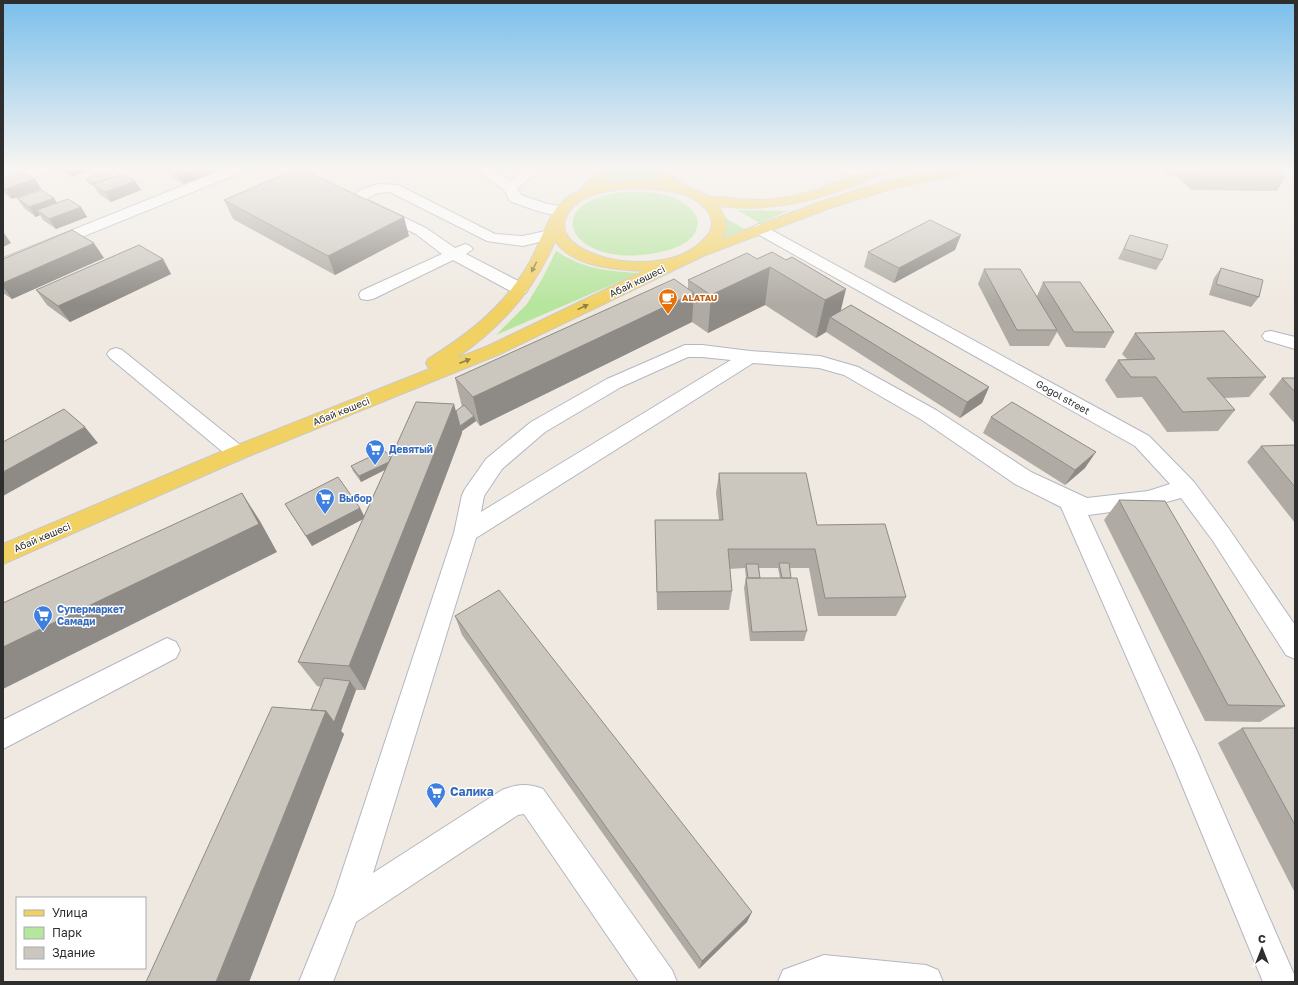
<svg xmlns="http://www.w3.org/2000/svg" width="1298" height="985" viewBox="0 0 1298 985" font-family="'Golos Text',sans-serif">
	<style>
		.green { fill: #b6e59e }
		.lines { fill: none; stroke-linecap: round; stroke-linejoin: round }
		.minor-casing { stroke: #b4b7c1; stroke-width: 2 }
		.major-casing { stroke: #c9c9c9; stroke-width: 2 }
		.minor { fill: #fff; fill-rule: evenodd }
		.major { fill: #f2d163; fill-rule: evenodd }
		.wall { fill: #afaba4; fill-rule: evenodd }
		.shaded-wall { fill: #8e8b86 }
		.building { fill: #cbc7bf; stroke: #8e8b86 }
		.oneway { fill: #908048 }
		.labels { text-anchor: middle; stroke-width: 3; stroke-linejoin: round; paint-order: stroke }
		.far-food-label { font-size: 9px; font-weight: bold; fill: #c56008; stroke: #fff; text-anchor: start }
		.street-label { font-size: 10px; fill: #2e2e2e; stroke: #fff }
		.shop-label { font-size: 10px; font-weight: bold; fill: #366cbe; stroke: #fff; text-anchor: start }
		.near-shop-label { font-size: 12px; font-weight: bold; fill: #366cbe; stroke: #fff; text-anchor: start }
	</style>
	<rect width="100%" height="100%" fill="#efe9e1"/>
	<path class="green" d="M624 167H637L662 181H619L603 183Z
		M622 192C647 191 676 192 693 211 699 218 699 226 694 234 688 244 672 250 660 252 638 257 610 258 589 246 567 233 567 213 590 201 601 196 611 194 622 192Z
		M737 210 788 211 760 223Z
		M721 216 745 229 719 239Z
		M556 251C584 269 606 271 639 273L496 335 527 304 542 279Z"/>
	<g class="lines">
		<defs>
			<path id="minor" d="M35 167H55L54 170 3 188V179Z
				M229 167H248L247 170 3 269V258Z
				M474 167H489L510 181 528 167H543L517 189 521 195 547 204 567 207 569 210 567 213C549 218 527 207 510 201L504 190Z
				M834 167H859L875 171 877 174 875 177 870 178 835 170Z
				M379 184 398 185 495 234 523 236 550 230 555 232 558 235 555 238 523 246 487 241 390 192 378 193 367 198 370 201 426 228 455 248 465 244 470 246 473 249 466 254 526 285 528 289 526 293 520 294 514 293 453 260 373 299 367 300 361 299 359 295 361 291 442 254 416 234 360 207 352 197 362 189Z
				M759 224 764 226 1149 436 1194 482 1229 529 1295 625V659L1286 655 1213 541 1181 498 1148 507 1088 515 1197 751 1292 970 1295 976V982H1263L1175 768 1061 507 1015 484 922 420 844 375 819 368 753 363 476 538 373 873 502 790C517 784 528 783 543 789L672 970 677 982H639L524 814 518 815 356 922 333 982H299L334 896 454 533 462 495 465 489 486 459 531 422 607 379 685 345H702L750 351 820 356 858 367 936 410 1031 472 1087 498 1148 491 1170 484 1135 446 754 232 751 229 754 226ZM688 357H702L731 360 481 512 484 496 502 469 545 432 621 387Z
				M1271 331 1295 337V349L1265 340 1262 336 1265 332Z
				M116 348 122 350 244 448 247 453 244 458 237 461 230 458 110 358 107 354 110 350Z
				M167 638 176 642 180 650 176 658 3 749V720Z
				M824 955 926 965 938 970 943 982H778L783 970Z"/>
			<path id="major" d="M606 167H621L602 185 632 180 661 182 641 167H657L680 181 681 185 697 190 708 196 739 199 766 200 790 197 813 191 876 167H895L894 170C832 194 786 214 718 206 726 218 731 227 721 239L820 202 883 182 954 167H982L981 170 976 171 891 189 830 208 703 256 500 354 244 458 3 564V544L230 448 432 368 428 367 426 363 428 359C462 338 493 315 516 283 526 270 534 255 540 240 546 228 551 212 561 203 567 197 574 193 582 190L581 189 583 186ZM632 188C657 189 688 189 706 209 713 218 714 228 707 236 700 244 692 250 683 254 665 262 642 263 623 261 602 259 548 243 569 212 581 193 611 190 632 188ZM555 241C573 267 616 270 644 271L488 346 455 359C499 329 534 291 555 241Z"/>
		</defs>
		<use href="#minor" class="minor-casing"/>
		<use href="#major" class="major-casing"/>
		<use href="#minor" class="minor"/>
		<use href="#major" class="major"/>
	</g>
	<path class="wall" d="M61 167H98L72 177 63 171Z
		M166 167 210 174 183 184 171 177Z
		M1157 167H1276L1286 176 1277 191 1191 190 1178 177V176L1165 175Z
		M113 177 135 181 141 190 111 202 99 194 94 186 89 184 86 179Z
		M35 179 41 189 12 199 3 192V180Z
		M17 198H54L57 203 81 207 87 217 56 229 43 220 40 215 36 217 24 208Z
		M224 200 409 236 335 275 233 219Z
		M1130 235 1162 260 1156 270 1118 259Z
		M955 250 894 283 864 267 868 252Z
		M772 252 841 311 989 387 982 403 960 418 826 332 816 338 765 305 708 333 692 322 480 426 476 421 462 431V433L365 690H356L341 731 344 734 249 982H146L311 710 321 687 317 686 298 662 363 519 312 546 285 504 360 508 364 516 385 470 361 482 353 471 351 466 391 458 462 407 455 378 688 289V280L757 259Z
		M104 258 12 299 3 293V259Z
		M163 259 171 274 70 322 47 305 36 290Z
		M1221 268 1259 297 1251 307 1209 295 1214 278Z
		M984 269 1037 296 1043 282 1114 332 1105 348 1066 347 1057 332 1049 346H1010L978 284Z
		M1135 333 1266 377 1249 397 1224 398 1235 410 1218 431 1167 432 1142 397 1117 398 1105 380 1118 360 1127 359 1122 354Z
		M1282 378H1295V424L1269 394Z
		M991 417 1085 468 1065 485 983 433Z
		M1295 445V523L1247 462 1261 446Z
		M719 473 817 525 906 597 896 616H818L809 568H790L791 578 807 631 804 641H750L744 588 746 578 745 568 729 569 732 591 729 610H657L655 520H719L716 493ZM759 568H778L780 578H760Z
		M1119 500 1285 706 1260 722 1205 721 1104 520Z
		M455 616 747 922 699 969 462 635Z
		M1242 728H1295V893L1218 743Z"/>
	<path class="shaded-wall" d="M66 167H98L72 177Z
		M197 167H207L210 174 183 184 178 174Z
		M35 179 41 189 12 199 6 189Z
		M135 181 141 190 111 202 105 192Z
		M54 198 60 208 37 210 40 215 36 217 29 207Z
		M81 207 87 217 56 229 49 219Z
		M404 217 409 236 335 275 328 256Z
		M4 233 11 243 3 247V234Z
		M961 235 955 250 894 283 899 268Z
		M94 243 104 258 12 299 3 287V283Z
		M163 259 171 274 70 322 58 306Z
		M770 267 765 305 708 333 711 295Z
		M846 289 838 322 830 317 826 332 816 338 825 300Z
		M694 293 692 322 480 426 473 397Z
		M989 387 982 403 960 418 967 402Z
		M454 404 460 426 474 416 476 421 462 431V433L365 690 349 666Z
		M85 427 98 443 3 496V472Z
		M1096 452 1085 468 1065 485 1075 470Z
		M392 460 394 465 361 482 359 476Z
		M242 493 260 521 277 552 3 689V647Z
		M360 508 365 518 312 546 306 536Z
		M350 681 356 690 341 731 344 734 249 982H216L326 711Z
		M752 912 747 922 699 969 702 961Z"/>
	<path class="building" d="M166 167H197L178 174Z
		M1191 167H1276L1286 176H1200Z
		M299 168 404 217 328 256 224 200Z
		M24 172 35 179 6 189 3 187V180Z
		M103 172 113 177 96 183 86 179Z
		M123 174 135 181 105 192 93 184Z
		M41 190 54 198 29 207 17 198Z
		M68 199 81 207 49 219 37 210Z
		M930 220 961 235 899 268 868 252Z
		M72 230 94 243 3 283V259Z
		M1130 235 1168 245 1162 260 1124 249Z
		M139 245 163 259 58 306 36 290Z
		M772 252 786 260 792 257 846 289 825 300 770 267 711 295 688 280 747 253 757 259Z
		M1221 268 1263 280 1259 297 1216 284Z
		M984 269H1020L1057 330H1017Z
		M674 279 694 293 473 397 455 378Z
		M1043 282H1080L1114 332H1074Z
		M851 305 989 387 967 402 830 317Z
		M1224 331 1266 377 1207 378 1235 410 1183 412 1156 377H1131L1118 360 1155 359 1135 333Z
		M1282 378H1295V392Z
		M416 402 454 404 349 666 298 662Z
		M1012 402 1096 452 1075 470 991 417Z
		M464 405 474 416 460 426 456 411Z
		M64 409 85 427 3 472V442Z
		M1295 445V487L1261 446Z
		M384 450 391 458 389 462 359 476 351 466Z
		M719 473H806L817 525 885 524 906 597 825 598 815 549H728L732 591 657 592 655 520H723Z
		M338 477 360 508 306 536 285 504Z
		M242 493 259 524 3 647V603Z
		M1119 500 1165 501 1285 706 1228 705Z
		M779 563H789L791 578H782Z
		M746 564H758L760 578H748Z
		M746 578H797L807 631 752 632Z
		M499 590 752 912 702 961 455 616Z
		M324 678 350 681 334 722 326 711 311 710Z
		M272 707 326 711 216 982H146Z
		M1242 728H1295V825Z"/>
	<defs><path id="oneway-solid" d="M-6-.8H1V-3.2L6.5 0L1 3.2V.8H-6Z"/></defs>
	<g class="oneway">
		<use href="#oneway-solid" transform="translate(534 267) rotate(117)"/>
		<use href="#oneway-solid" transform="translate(583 307) rotate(-26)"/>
		<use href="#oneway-solid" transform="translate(465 361) rotate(-21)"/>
	</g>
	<linearGradient id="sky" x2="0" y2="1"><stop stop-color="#7abfeb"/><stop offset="0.55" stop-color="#f8f5f2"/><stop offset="1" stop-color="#f8f5f2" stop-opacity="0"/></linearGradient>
	<rect width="1298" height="305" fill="url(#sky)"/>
	<defs>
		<symbol id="cafe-pin" viewBox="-11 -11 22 30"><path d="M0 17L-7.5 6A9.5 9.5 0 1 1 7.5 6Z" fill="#e8710a" stroke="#fff"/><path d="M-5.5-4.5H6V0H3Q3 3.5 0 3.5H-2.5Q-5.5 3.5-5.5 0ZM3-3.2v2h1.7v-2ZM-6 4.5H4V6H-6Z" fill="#fff"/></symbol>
		<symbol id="supermarket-pin" viewBox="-11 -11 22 30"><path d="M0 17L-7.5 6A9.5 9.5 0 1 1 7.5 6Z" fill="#3f7fe0" stroke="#fff"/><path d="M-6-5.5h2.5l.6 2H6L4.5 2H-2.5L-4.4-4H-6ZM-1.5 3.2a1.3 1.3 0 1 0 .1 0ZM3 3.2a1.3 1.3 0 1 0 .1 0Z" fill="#fff"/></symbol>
	</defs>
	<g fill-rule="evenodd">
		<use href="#cafe-pin" x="657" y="287" width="22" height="30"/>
		<use href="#supermarket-pin" x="364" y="438" width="22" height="30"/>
		<use href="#supermarket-pin" x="314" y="487" width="22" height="30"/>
		<use href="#supermarket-pin" x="32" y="604" width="22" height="30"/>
		<use href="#supermarket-pin" x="425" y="781" width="22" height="30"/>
	</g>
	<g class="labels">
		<g class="far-food-label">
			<text x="682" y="301">ALATAU</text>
		</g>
		<g class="street-label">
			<text transform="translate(637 281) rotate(-26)" y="4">Абай көшесі</text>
			<text transform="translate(1063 397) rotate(29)" y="4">Gogol street</text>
			<text transform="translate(341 411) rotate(-22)" y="4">Абай көшесі</text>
			<text transform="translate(42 537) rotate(-23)" y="4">Абай көшесі</text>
		</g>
		<g class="shop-label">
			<text x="389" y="453">Девятый</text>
			<text x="339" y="502">Выбор</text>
			<text x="57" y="613">Супермаркет<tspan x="57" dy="12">Самади</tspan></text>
		</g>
		<g class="near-shop-label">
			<text x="450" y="796">Салика</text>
		</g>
	</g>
	<rect width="1298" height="985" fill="none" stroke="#2e2e2e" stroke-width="8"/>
	<rect x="16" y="897" width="130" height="72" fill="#ffffff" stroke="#ababab"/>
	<rect x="24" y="910" width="20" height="6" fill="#f2d163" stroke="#ababab"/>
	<text x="52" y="917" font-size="12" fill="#2e2e2e">Улица</text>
	<rect x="24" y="927" width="20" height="12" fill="#b6e59e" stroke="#ababab"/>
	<text x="52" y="937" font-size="12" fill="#2e2e2e">Парк</text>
	<rect x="24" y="947" width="20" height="12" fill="#cbc7bf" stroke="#ababab"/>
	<text x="52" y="957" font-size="12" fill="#2e2e2e">Здание</text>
	<g transform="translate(1262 949)" stroke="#ffffff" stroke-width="3" paint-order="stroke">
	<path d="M0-3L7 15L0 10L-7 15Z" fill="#2e2e2e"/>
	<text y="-6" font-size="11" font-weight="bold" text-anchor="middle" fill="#2e2e2e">С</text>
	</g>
</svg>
